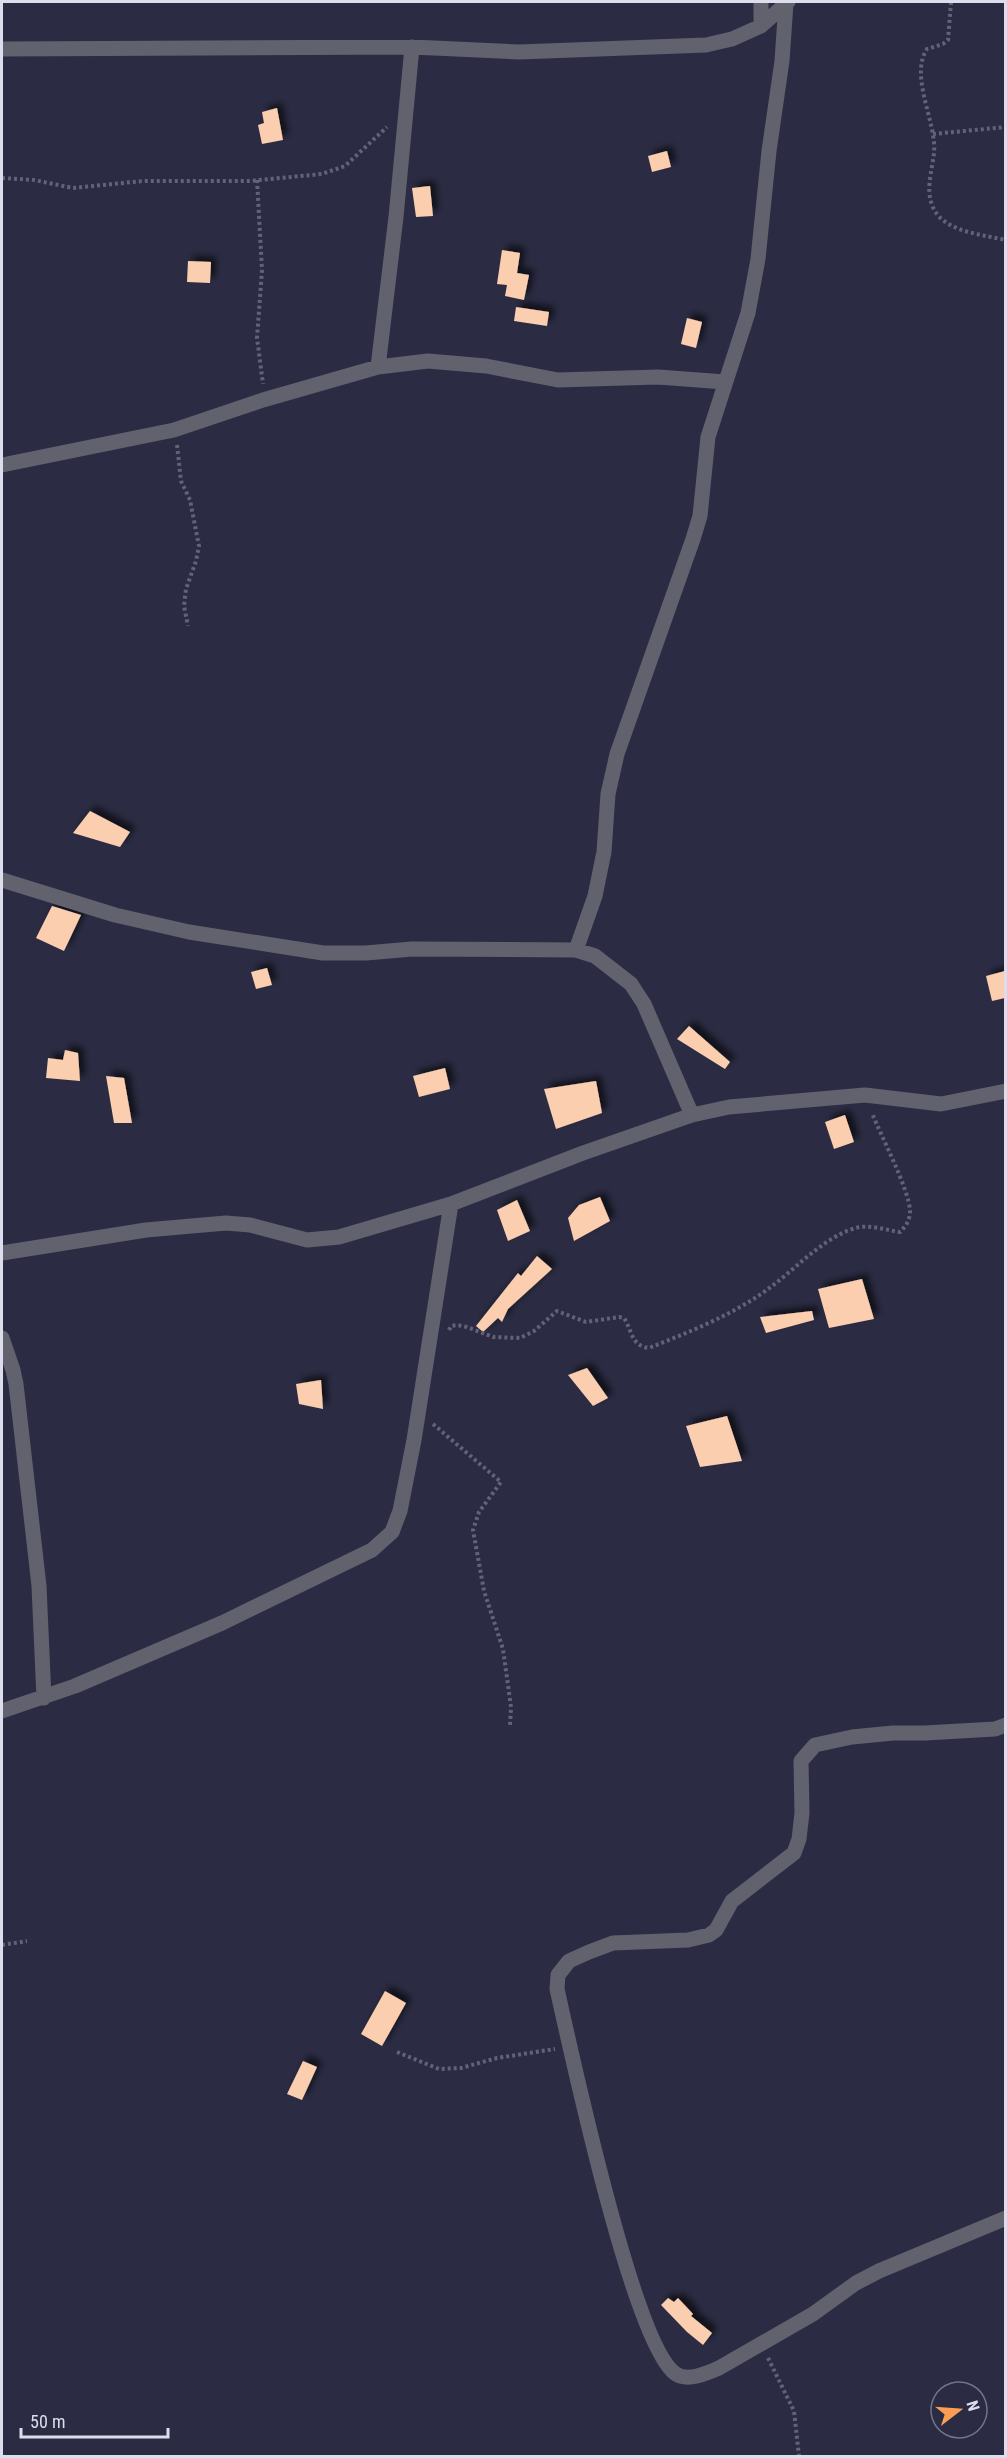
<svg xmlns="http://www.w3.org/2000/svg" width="1007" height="2458" viewBox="0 0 1007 2458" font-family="'Roboto Condensed',sans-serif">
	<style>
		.building { fill: #fbceaf; filter: url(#shadow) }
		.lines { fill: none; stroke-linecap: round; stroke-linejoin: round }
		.path { stroke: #626377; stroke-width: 4; stroke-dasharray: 3 3; stroke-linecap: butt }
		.minor { stroke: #61626e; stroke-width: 15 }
	</style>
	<defs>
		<filter id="shadow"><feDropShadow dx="5.5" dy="-5.5" stdDeviation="3" flood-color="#0009"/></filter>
	</defs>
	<rect width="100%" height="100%" fill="#2b2c43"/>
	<path class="building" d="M277 108 283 140 262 144 258 125 264 123 262 112Z
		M667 151 671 167 652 172 648 156Z
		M430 186 433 216 416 217 412 188Z
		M502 250 520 253 517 273 529 275 524 300 505 296 507 285 497 284Z
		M188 261 211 262 210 283 187 282Z
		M516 307 549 312 547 326 514 321Z
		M687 318 702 322 696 348 681 344Z
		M90 811 130 832 120 847 73 833Z
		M52 906 81 915 64 951 36 938Z
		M267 968 272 985 256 989 251 972Z
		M1005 971V998L992 1001 986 976Z
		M689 1026 730 1062 725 1069 677 1039Z
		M65 1050 78 1053 80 1081 46 1078 48 1058 63 1060Z
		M445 1068 450 1089 419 1097 413 1076Z
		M106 1076 124 1078 132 1123H114Z
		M596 1081 602 1113 556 1129 544 1089Z
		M845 1115 854 1142 834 1149 825 1122Z
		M600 1197 610 1221 574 1241 568 1218 579 1205Z
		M517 1200 530 1231 508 1241 497 1210Z
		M537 1256 552 1269 508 1309 502 1322 498 1318 483 1332 476 1326 518 1273 521 1276Z
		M862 1279 874 1319 829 1328 818 1289Z
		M812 1311 814 1320 766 1333 760 1317Z
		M587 1368 608 1398 593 1406 568 1375Z
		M321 1380 323 1409 299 1404 296 1384Z
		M727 1416 742 1461 700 1467 686 1426Z
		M385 1991 406 2003 382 2046 361 2034Z
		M303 2061 317 2067 302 2100 287 2094Z
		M668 2298 674 2302 678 2298 693 2314 691 2316 712 2333 703 2345 687 2332 661 2305Z"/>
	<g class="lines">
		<path class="path" d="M951 2 948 40 943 44 927 49C909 76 937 123 934 153 932 172 924 193 935 211 947 232 984 235 1006 240
			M933 134 1006 127
			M2 178 34 180 73 188 143 181H249L322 174 345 166 387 127
			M257 180 262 270 257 338 263 384
			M177 445 181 481 190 500 199 546 196 561 186 589 184 606 188 626
			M449 1330 451 1326 457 1325 467 1327 493 1337 520 1338 534 1331 557 1311 586 1322 619 1317 624 1318C632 1330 631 1346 649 1348 689 1332 733 1315 768 1289 796 1269 821 1239 855 1228 870 1224 885 1230 900 1232 906 1226 910 1220 910 1211 909 1189 881 1136 872 1113
			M433 1424 501 1482 479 1512 473 1530 484 1591 503 1649 511 1707 510 1725
			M2 1945 27 1941
			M397 2052 439 2069 461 2068 497 2058 555 2049
			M768 2358 794 2411 799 2456"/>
		<path class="minor" d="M761 2V26
			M2 49 412 47 519 52 706 45 732 39 761 26 788 2
			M378 367 396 217 412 47
			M2 465 174 430 263 400 378 367 428 361 486 366 558 380 658 377 725 382
			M2 880 115 915 189 932 323 953H366L412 949 576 950 595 956 631 984 644 1004 692 1115
			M576 950 595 896 604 852 608 794 617 754 693 539 700 516 708 437 748 313 758 259 769 151 782 61 786 3
			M2 1253 146 1230 226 1223 250 1225 307 1240 339 1237 451 1204 583 1153 692 1115 729 1107 865 1095 941 1104 1006 1091
			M2 1338 13 1370 16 1384 39 1586 44 1698
			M2 1711 75 1686 222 1623 372 1550 392 1532 400 1511 414 1440 451 1204
			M1006 1725 995 1729 925 1733H893L852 1737 815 1745 801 1761 802 1813 799 1839 794 1853 732 1901 716 1930 709 1935 688 1940 613 1943 589 1952 569 1961 558 1975 557 1989C571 2051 634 2347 676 2374 688 2382 707 2373 719 2368L813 2314 856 2283 879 2271 1006 2218"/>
	</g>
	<rect width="1007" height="2458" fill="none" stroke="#dddeed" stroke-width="6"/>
	<g transform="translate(959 2410) rotate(73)"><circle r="28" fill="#2b2c43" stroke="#727387" stroke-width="1.5"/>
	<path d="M0-4.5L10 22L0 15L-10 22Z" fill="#fc9d53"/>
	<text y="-9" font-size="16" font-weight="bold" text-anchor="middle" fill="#dddeed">N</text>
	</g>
	<path d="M21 2428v9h147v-9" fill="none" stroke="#dddeed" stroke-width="3"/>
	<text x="30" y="2428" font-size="18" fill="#dddeed" stroke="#2b2c43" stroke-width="4.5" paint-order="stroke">50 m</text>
</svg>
